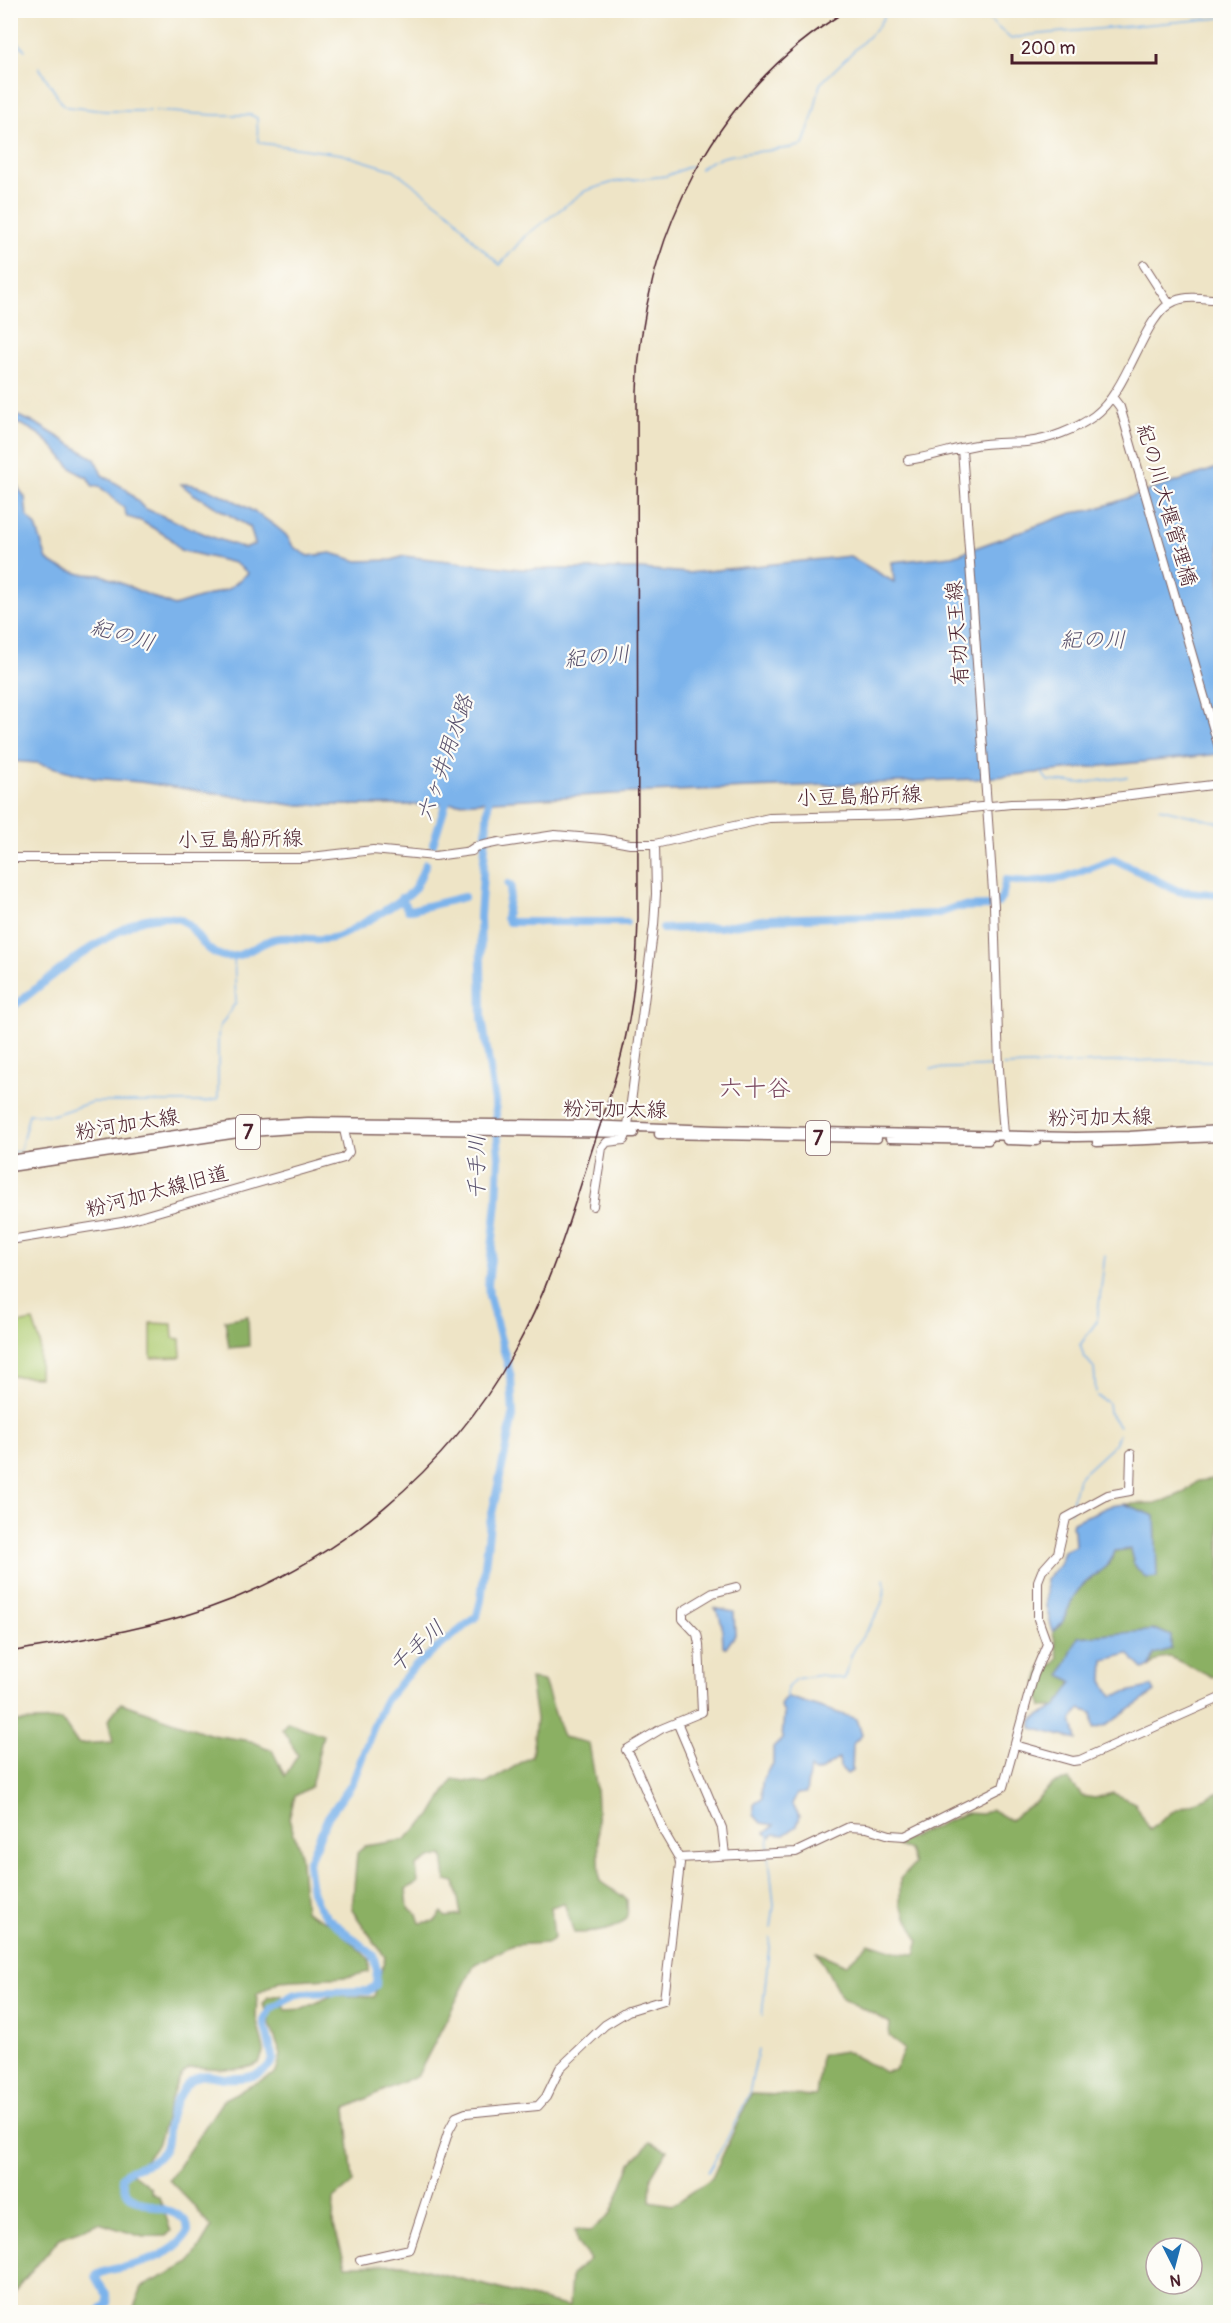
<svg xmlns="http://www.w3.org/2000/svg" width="1231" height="2323" viewBox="0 0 1231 2323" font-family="Pangolin,'Klee One',sans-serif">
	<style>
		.green { fill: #afcc72; stroke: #7c764e; stroke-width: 1.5 }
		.forest { fill: #8bb064; stroke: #6a6848; stroke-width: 1.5; fill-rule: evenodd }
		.water { fill: #7bb3eb; stroke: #62698b; stroke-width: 1.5 }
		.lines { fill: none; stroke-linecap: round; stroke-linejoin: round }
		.stream { stroke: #7bb3eb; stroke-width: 1.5 }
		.river { stroke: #7bb3eb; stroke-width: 8 }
		.secondary-casing { stroke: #836461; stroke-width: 10 }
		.primary-casing { stroke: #836461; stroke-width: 11 }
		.secondary { stroke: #fff; stroke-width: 8 }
		.primary { stroke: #fff; stroke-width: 8 }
		.rail { stroke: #4a1f2b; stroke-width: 1.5 }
		.labels { text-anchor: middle; stroke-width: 4.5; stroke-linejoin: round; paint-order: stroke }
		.shield { fill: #fdfcf7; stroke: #806168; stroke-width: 1.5 }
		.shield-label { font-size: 20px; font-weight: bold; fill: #4a1f2b }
		.street-label { font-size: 21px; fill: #4a1f2b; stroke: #fdfcf7 }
		.water-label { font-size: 22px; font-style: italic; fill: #5b536e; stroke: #fdfcf7 }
		.quarter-label { font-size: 24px; fill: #7b4960; stroke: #fdfcf7 }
	</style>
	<rect width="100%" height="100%" fill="#fdfcf7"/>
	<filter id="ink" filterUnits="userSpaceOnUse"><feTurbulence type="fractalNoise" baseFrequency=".0167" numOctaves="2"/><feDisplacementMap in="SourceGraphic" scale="12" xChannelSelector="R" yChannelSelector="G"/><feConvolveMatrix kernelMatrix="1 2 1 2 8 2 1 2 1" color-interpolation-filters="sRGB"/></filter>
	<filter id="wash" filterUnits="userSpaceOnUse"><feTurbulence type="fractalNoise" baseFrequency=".008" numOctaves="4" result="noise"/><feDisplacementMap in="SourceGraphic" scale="24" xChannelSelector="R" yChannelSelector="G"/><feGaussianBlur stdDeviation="1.35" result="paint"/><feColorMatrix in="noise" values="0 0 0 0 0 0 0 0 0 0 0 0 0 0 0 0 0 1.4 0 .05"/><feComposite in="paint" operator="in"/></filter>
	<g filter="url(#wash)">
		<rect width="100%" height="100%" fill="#eee4c6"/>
		<path class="green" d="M33 1321 40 1342 39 1377 11 1376V1325Z
			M151 1323 172 1324 173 1338 180 1339 181 1357 151 1358Z"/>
		<path class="forest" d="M248 1316 249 1346 229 1348 225 1320Z
			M1220 1478V1640L1217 1639 1216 1646 1220 1674 1212 1677 1170 1657 1160 1658 1150 1667 1154 1654 1171 1636 1157 1630 1078 1637C1075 1667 1077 1684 1056 1707H1042L1037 1682 1042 1667 1054 1664 1058 1657 1053 1632C1067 1623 1067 1605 1077 1592 1088 1575 1110 1572 1115 1551L1130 1549 1134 1565 1146 1578 1157 1577 1155 1516 1124 1504 1159 1503 1185 1492 1198 1481Z
			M530 1679 544 1681 563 1737 589 1743 596 1785 600 1881C609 1889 619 1892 627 1900 627 1905 628 1911 627 1915 622 1932 587 1933 574 1933L564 1903 551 1907 554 1938 547 1943 513 1945 475 1964 418 2075 346 2108 353 2183 334 2199 333 2223 346 2265 403 2264 569 2307 571 2275 590 2259 577 2243 575 2230 591 2231 611 2213 631 2163 650 2142 667 2150 651 2177 650 2201 673 2205 712 2178 751 2094 816 2096 821 2055 845 2051 885 2072 895 2070 904 2049 889 2036 890 2023 842 1998 817 1952 846 1965 869 1943 901 1953 915 1954 919 1940 900 1904V1879L914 1864 909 1850 897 1846 905 1840 966 1813 982 1814 991 1809 1010 1820 1034 1803 1054 1783 1069 1780 1082 1796 1095 1798 1113 1793 1135 1803 1150 1830 1172 1812 1220 1792V2312H132L142 2287 190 2263 211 2228 194 2206 169 2180 224 2099 276 2073 281 2055 263 2004 268 1997 281 1995 286 2010 303 2009 333 1995 374 1997 385 1957 352 1910 357 1853 365 1846 404 1840 431 1816 453 1779 486 1784 532 1756 536 1719ZM443 1855 446 1880 455 1882 461 1915 446 1917 442 1912 435 1921 420 1923 417 1914 408 1907 406 1889 418 1883 416 1866 430 1858ZM1156 2248H1192V2284H1156Z
			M121 1703 212 1735 251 1741 272 1750 285 1776 298 1755 282 1729 287 1722 323 1735 311 1787 295 1796 289 1819 300 1851 305 1911 333 1925 369 1959V1972L347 1977 279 1981 257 1994 256 2017 264 2050 259 2063C243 2071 226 2069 208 2068 202 2068 195 2066 190 2068 172 2075 165 2127 157 2145 152 2155 140 2165 132 2173L150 2187 152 2193 159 2197 171 2231 166 2236 143 2237 99 2223 60 2238 24 2280 11 2300V1722L62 1720 78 1744 113 1742 108 1720Z"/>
		<path class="water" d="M11 413 37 424 95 459 102 475 126 489 144 508 212 537 244 548 255 544 250 527 193 494 181 484C208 482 265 516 285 534 289 538 290 542 293 546 297 550 304 553 309 556L331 553 358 561 392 560 404 556 520 569H641L688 573 850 556 894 582 892 562 953 556 1072 513 1092 510 1220 467V754L976 779 649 792 423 805H292L140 782 93 778 37 763 11 761 10 464 19 489 25 497 27 516 36 526 47 560 58 567 81 574 102 575 174 606 228 589 248 573 234 563 180 550 170 538 141 521 127 517 124 508 99 486 93 487 87 477C68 471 62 454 48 442 38 432 24 425 11 421Z
			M1124 1504 1155 1516 1157 1577 1146 1578 1134 1565 1130 1549 1115 1551C1109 1572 1088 1575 1077 1592 1067 1605 1067 1623 1053 1632L1046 1607V1579L1060 1564 1064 1551 1075 1546 1074 1530 1072 1526 1073 1522 1110 1506Z
			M714 1608 734 1612 735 1635 726 1648 723 1646 722 1626 719 1615Z
			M1157 1630 1171 1636V1649L1154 1654 1150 1667 1143 1669 1128 1654 1104 1660 1103 1681 1112 1696 1152 1686 1155 1692 1107 1725 1094 1729 1092 1713 1081 1709 1072 1719 1077 1740 1032 1728V1720L1056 1707 1073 1682 1061 1675 1078 1637Z
			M788 1697 857 1719 862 1735 853 1744 852 1771 847 1774 840 1767 839 1758 822 1770 814 1772 810 1768 806 1793 797 1794 792 1804 800 1816 797 1826 784 1835 774 1834 771 1837 765 1833 775 1825 761 1823 754 1815V1804L762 1799C760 1784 763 1775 773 1764V1748L782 1739 784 1713 780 1706 782 1701Z"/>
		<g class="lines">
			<path class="stream" d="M978 10 1011 39 1030 35 1220 18
				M10 33 25 50
				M39 67 63 105 68 107 106 111H150
				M155 111 215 115H251L257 118 258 141 261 143 341 154 394 170 452 214 474 241 500 265 525 236 585 191 614 182 666 176 691 166
				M700 169C722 148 773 154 803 145L814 112 820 84 877 28 888 10
				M1042 773 1048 781 1081 783 1127 777
				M1159 808 1220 823
				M1003 1066 1160 1060 1220 1061
				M931 1069 996 1066
				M10 1152 20 1151 29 1114 53 1115 92 1102H205L218 1099V1037L219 1028 236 1002 234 956
				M1096 1392 1094 1368 1084 1356 1080 1345 1097 1321 1105 1255
				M1097 1396 1108 1403 1109 1412 1119 1426
				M1070 1512 1078 1478 1115 1444 1119 1434
				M787 1698V1688L795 1679 821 1675 844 1679C849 1671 848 1660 853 1652 865 1629 889 1607 884 1579
				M768 1850 769 1836
				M769 1857 774 1905 771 1928
				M762 2016 770 1938
				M708 2172 727 2139 749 2094 758 2050"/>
			<path class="river" d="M433 844 449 793
				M508 884 511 886 506 918 509 922H626
				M401 898 408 910H411L464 897
				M998 903 1002 897 1006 880 1028 882 1063 878 1114 859 1178 891 1220 895
				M663 929 720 927 768 919 937 914 956 907 991 906
				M10 1009C47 981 80 951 121 930 129 926 138 920 146 919 203 908 188 945 222 956 240 961 258 943 274 939 293 935 313 942 333 938 344 936 408 898 414 889 419 882 422 872 426 864
				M99 2312 108 2303 107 2295 96 2279 97 2275C107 2269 118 2269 129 2266 150 2261 178 2252 188 2231 189 2205 138 2211 126 2191 123 2187 123 2181 122 2177 133 2162 150 2171 164 2150 168 2143 167 2136 168 2128 170 2111 180 2085 197 2077 206 2073 215 2077 224 2078 243 2079 263 2078 273 2060L264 2021 270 2009 293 1995 302 1993 368 1991 376 1985 377 1970 373 1955 328 1918 318 1906 312 1891 308 1863 328 1817 352 1784 376 1720 385 1701 413 1668 477 1616 481 1600 490 1523 513 1416 511 1377 489 1296 488 1284 497 1202 499 1157 495 1102 482 1018 480 916 489 792"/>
		</g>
	</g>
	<g filter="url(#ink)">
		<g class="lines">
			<defs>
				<path id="secondary" d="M1144 265 1169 304
					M1113 398 1120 407 1220 751
					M962 449 994 906 999 1069 1004 1135 1008 1140
					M908 460C931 457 950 450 971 446 989 442 1008 443 1026 442 1049 440 1076 429 1094 416 1130 390 1143 313 1175 301 1189 295 1206 299 1220 300
					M469 851 475 847 499 842 503 843 555 835 603 839 630 844H655L769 818 901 815 1011 804 1066 803 1220 784
					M10 858H302L373 850 435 856 472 851
					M593 1206 602 1148 607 1142 624 1140 627 1133 654 925 656 894 655 844
					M10 1240 122 1222 344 1158 349 1152 343 1125
					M677 1722 722 1828 725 1855
					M1015 1745 1073 1761 1080 1760 1220 1698
					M679 1858 796 1852 849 1827 867 1828 890 1835 905 1836 1003 1787 1034 1675 1047 1644 1038 1619V1581L1042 1571 1058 1553 1066 1518 1108 1495 1130 1491 1131 1454
					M360 2260 410 2249 449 2130 456 2117 466 2113 538 2106 546 2097 560 2068 605 2025 628 2011 664 2000 680 1864 679 1858 665 1834 631 1757 626 1750 661 1729 702 1712 699 1644 697 1634 683 1619V1611L713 1593 736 1587"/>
				<path id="primary" d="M659 1134 877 1138
					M890 1138 988 1140
					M1007 1140 1036 1141
					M1097 1142 1220 1137
					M10 1160 235 1126 308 1122 587 1125 715 1130 1075 1137 1130 1136 1220 1130
					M10 1167 238 1133 307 1128 634 1133"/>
			</defs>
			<use href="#secondary" class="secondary-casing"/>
			<use href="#primary" class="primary-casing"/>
			<use href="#secondary" class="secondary"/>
			<use href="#primary" class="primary"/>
			<path class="rail" d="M10 1652C77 1640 145 1630 209 1608 335 1564 449 1469 514 1352 545 1297 564 1238 583 1178 598 1129 617 1081 627 1030 635 993 637 956 638 918L637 391C641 240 715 89 848 10"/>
		</g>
	</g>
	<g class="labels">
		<g class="shield">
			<rect x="236" y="1115" width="24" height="34" rx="4.5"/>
			<rect x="806" y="1121" width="24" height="34" rx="4.5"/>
		</g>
		<g class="shield-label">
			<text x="248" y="1139">7</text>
			<text x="818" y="1145">7</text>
		</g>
		<g class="street-label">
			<text transform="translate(1167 505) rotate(74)" y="7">紀の川大堰管理橋</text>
			<text transform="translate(957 633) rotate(-94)" y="7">有功天王線</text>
			<text transform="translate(859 796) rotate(-2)" y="7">小豆島船所線</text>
			<text transform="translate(240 839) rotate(-1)" y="7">小豆島船所線</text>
			<text transform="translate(615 1109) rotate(1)" y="7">粉河加太線</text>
			<text transform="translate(1100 1117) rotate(-1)" y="7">粉河加太線</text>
			<text transform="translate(127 1124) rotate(-9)" y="7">粉河加太線</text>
			<text transform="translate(157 1191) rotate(-15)" y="7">粉河加太線旧道</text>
		</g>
		<g class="water-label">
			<text transform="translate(123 634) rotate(16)" y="8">紀の川</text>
			<text x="1093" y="647">紀の川</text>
			<text transform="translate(597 656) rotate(-5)" y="8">紀の川</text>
			<text transform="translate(444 758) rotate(-71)" y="8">六ヶ井用水路</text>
			<text transform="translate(476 1167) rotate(-90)" y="8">千手川</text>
			<text transform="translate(416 1646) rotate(-42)" y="8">千手川</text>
		</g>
		<g class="quarter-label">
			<text x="755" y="1096">六十谷</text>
		</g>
	</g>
	<rect width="1231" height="2323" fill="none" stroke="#fdfcf7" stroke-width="36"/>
	<g transform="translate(1174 2266) rotate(174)"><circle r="28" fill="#fdfcf7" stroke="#b5a4a5" stroke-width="1.5"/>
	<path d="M0-4.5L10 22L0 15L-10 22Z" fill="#1f6fb2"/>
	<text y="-9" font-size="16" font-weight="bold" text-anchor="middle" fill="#4a1f2b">N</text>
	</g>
	<path d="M1012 54v9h144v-9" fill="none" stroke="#4a1f2b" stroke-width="3"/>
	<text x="1021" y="54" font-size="18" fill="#4a1f2b" stroke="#fdfcf7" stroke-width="4.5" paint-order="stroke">200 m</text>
</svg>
